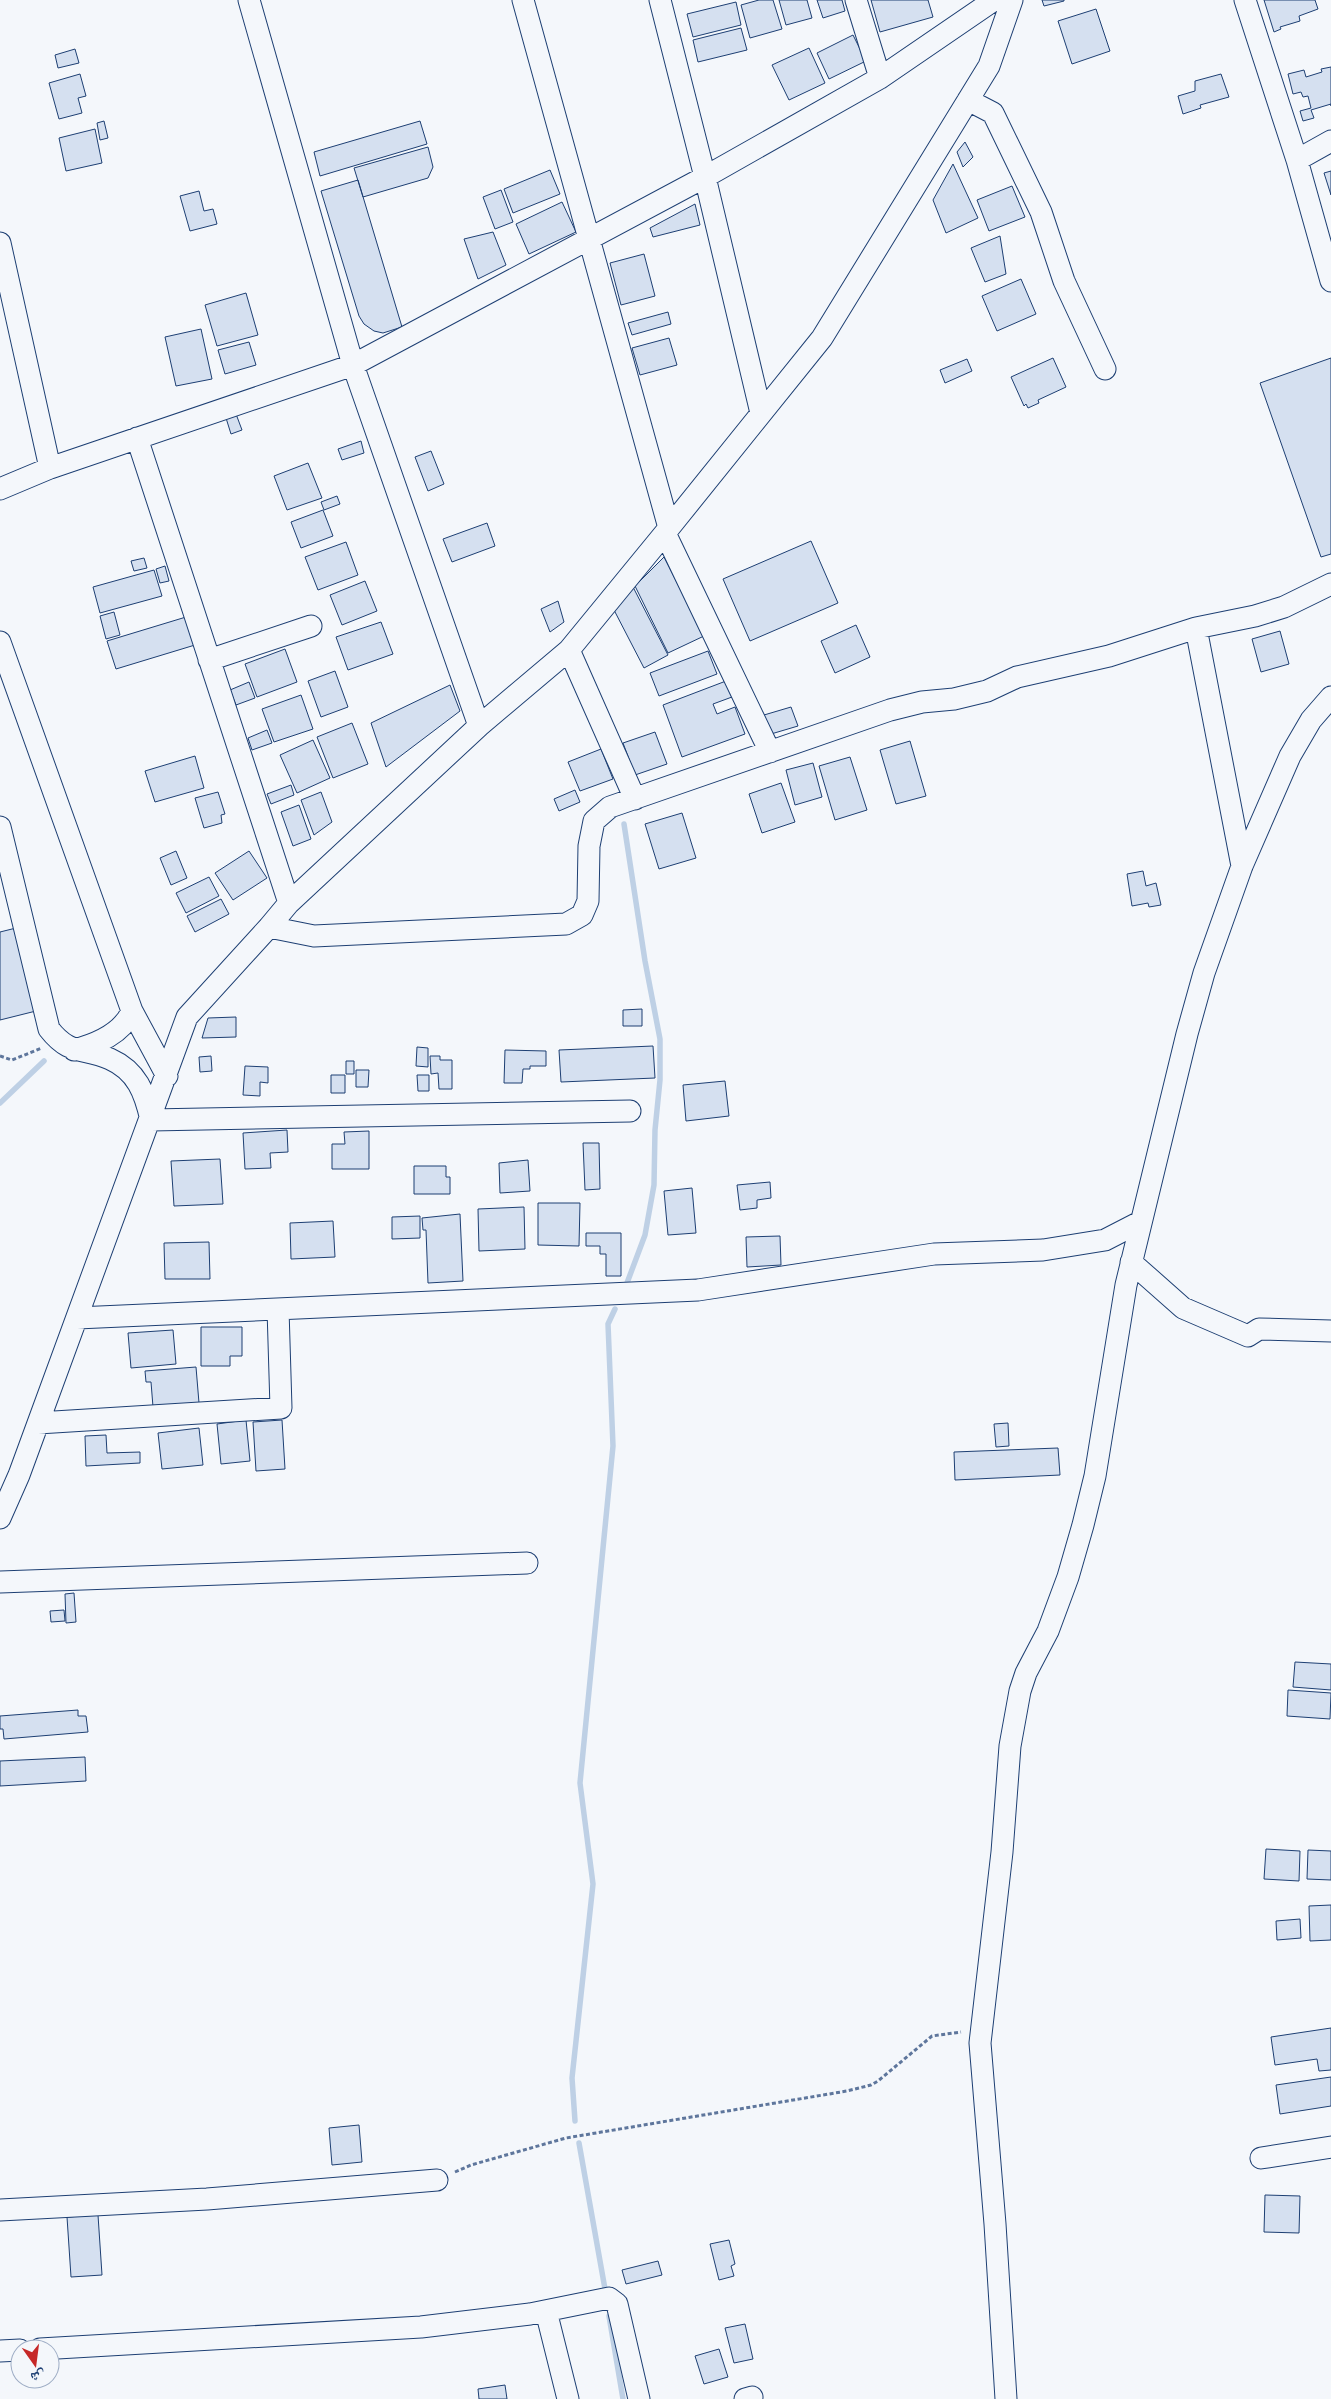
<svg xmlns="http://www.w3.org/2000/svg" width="1331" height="2399" viewBox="0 0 1331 2399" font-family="Commissioner,'Noto Naskh Arabic',sans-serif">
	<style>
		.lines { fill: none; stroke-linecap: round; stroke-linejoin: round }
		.stream { stroke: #bed0e5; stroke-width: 5.5 }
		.building { fill: #d5e0f0; stroke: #1d3f73 }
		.minor-casing { stroke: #1d3f73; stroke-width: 23 }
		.path { stroke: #5e769c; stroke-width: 3; stroke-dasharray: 4 2.5; stroke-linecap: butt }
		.minor { stroke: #f4f7fb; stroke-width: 21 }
	</style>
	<rect width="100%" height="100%" fill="#f4f7fb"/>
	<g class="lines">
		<path class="stream" d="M624 824 645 961 660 1039V1080L655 1130 654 1185 645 1235 627 1283
			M0 1103 44 1061
			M575 2121 572 2078 593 1884 580 1783 613 1446 608 1324 615 1309
			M579 2143 605 2289
			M609 2316 623 2399"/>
	</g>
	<path class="building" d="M759 0H773L782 29 750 38 741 5Z
		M779 0H807L812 18 786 25Z
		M817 0H842L845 11 823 18Z
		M871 0H928L933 17 880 32Z
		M1042 0H1064V1L1044 6Z
		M1264 0H1315L1318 9 1299 16 1300 21 1280 27 1281 29 1274 32Z
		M736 2 741 25 693 37 687 14Z
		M1096 9 1110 51 1072 64 1058 21Z
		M741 28 747 50 698 62 693 40Z
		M853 35 866 61 829 79 817 53Z
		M809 48 825 83 789 100 772 65Z
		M75 49 79 63 58 68 55 55Z
		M1331 67V106V104L1311 110 1314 118 1303 121 1300 111 1311 108 1308 96 1303 97 1301 92 1293 94 1288 74 1304 70 1306 77 1322 72 1321 69Z
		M80 74 86 96 78 98 82 113 59 119 49 83Z
		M1221 74 1229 97 1200 105 1201 108 1183 114 1178 96 1195 91V81Z
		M104 121 108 138 100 140 97 123Z
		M420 121 427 144 320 176 314 152Z
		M95 129 102 163 66 171 59 138Z
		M965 142 973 157 963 167 957 152Z
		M428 147 433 167 428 178 363 197 354 168Z
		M953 164 978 218 946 233 933 200Z
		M550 170 560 194 513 213 504 189Z
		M1331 171V195L1324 173Z
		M358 180 402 327 383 333 374 331 364 324 359 316 321 191Z
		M1012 186 1025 217 989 231 977 200Z
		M501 190 513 222 495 229 483 197Z
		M199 191 204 211 213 209 217 224 190 231 180 196Z
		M562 202 576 232 529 254 516 224Z
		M695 204 700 225 653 237 650 228Z
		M493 232 506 265 478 279 464 239Z
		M1000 236 1006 274 985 282 971 248Z
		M644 254 655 296 621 305 610 263Z
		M1021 279 1036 314 997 331 982 296Z
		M246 293 258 335 217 346 205 305Z
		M668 312 671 324 632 335 628 323Z
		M201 329 212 379 176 386 165 337Z
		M669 338 677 365 640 375 632 348Z
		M249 342 256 365 225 374 218 350Z
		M1053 358 1066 387 1038 400 1039 403 1028 408 1026 404 1024 406 1011 377Z
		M1331 358V554L1321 557 1260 383Z
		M967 359 972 371 945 383 940 370Z
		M236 414 242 430 231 434 226 418Z
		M361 441 364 453 342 460 338 449Z
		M431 451 444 484 428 491 415 457Z
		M308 463 322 498 287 510 274 476Z
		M337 496 340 504 324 510 321 502Z
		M323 510 333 536 301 548 291 522Z
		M487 523 495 546 452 562 443 539Z
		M811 541 838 603 750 641 723 579Z
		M346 542 358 575 318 590 305 557Z
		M664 557 704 636 668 653 635 586Z
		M144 558 147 568 134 571 131 561Z
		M165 566 169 581 160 583 156 569Z
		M154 570 162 596 100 613 93 587Z
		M365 581 377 611 342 625 330 595Z
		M633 587 668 655 644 668 614 610Z
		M558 601 564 622 550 632 541 609Z
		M114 612 120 635 106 639 100 616Z
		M186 617 195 645 116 669 107 641Z
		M381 622 393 654 348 670 336 637Z
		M856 625 870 657 835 673 821 641Z
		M1280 631 1289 664 1261 672 1252 639Z
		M285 649 297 682 257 697 245 664Z
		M708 651 717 674 659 696 650 673Z
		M335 671 348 707 321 717 308 681Z
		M726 681 732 697 713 704 717 714 735 707 745 734 682 757 663 705Z
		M249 682 255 698 236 705 230 690Z
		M450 685 460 711 386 767 371 723Z
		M301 695 313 729 274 742 262 709Z
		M791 707 798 726 771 734 764 715Z
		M352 723 368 764 333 778 317 737Z
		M267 730 272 743 252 750 248 738Z
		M655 732 667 764 635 775 623 743Z
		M313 740 330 778 297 793 280 755Z
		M910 741 926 796 896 804 880 750Z
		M601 749 613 779 580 791 568 762Z
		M195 756 204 788 155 802 145 771Z
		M850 757 867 810 835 820 819 766Z
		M813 763 822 797 795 805 786 770Z
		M781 783 795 822 762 833 749 794Z
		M291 785 294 795 271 804 267 794Z
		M575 790 580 802 559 811 554 799Z
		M218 792 225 814 221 815 222 823 204 828 195 798Z
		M321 792 332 822 314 835 301 800Z
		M299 805 311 839 293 846 281 812Z
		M682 813 696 858 659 869 645 824Z
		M176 851 187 878 171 885 160 858Z
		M249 851 267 878 233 900 215 873Z
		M1143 871 1146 886 1156 883 1161 905 1149 907 1148 903 1132 906 1127 874Z
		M209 877 219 896 186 913 176 893Z
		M221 899 229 914 195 932 187 916Z
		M16 928 36 1011 0 1020V932Z
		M642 1009V1026H623V1010Z
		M236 1017V1037L202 1038 208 1018Z
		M653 1046 655 1078 561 1082 559 1050Z
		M417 1047 428 1048V1067L416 1066Z
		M505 1050 546 1051V1066H530V1069H523L522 1083H504Z
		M211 1056 212 1071 200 1072 199 1057Z
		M430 1056H440V1060H452V1089H439L438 1073 431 1074Z
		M346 1061H354V1074H346Z
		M245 1066 268 1067V1083L260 1082V1096L243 1095Z
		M356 1070H369L368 1087H356Z
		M331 1075H345V1093H331Z
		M417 1075H429V1091H418Z
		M725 1081 729 1116 686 1121 683 1085Z
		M287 1130 288 1152 270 1153 271 1168 245 1169 243 1133Z
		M369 1131V1169H332V1144H345L344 1132Z
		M583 1143H599L600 1189 585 1190Z
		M220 1159 223 1204 174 1206 171 1161Z
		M528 1160 530 1191 500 1193 499 1163Z
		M414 1166H446V1177H450V1194H414Z
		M770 1182 771 1198 757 1200V1208L740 1210 737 1185Z
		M692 1188 696 1233 668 1235 664 1191Z
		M538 1203H580L579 1246 538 1245Z
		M524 1207 525 1249 479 1251 478 1209Z
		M460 1214 463 1281 428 1283 426 1230H423L422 1218Z
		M420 1216V1238L392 1239V1217Z
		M333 1221 335 1257 291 1259 290 1223Z
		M586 1233H621V1276H606V1254H600V1246H586Z
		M780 1236 781 1265 747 1267 746 1237Z
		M209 1242 210 1279H165L164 1243Z
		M201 1327H242V1356H230V1366H201Z
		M173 1330 176 1364 131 1368 128 1333Z
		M196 1367 199 1403 153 1407 151 1382H146L145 1371Z
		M246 1420 250 1461 221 1464 217 1424Z
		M282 1420 285 1469 256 1471 253 1422Z
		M1008 1423 1009 1446 996 1447 994 1424Z
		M199 1428 203 1465 162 1469 158 1433Z
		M106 1435 107 1453 140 1452V1463L86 1466 85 1436Z
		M1058 1448 1060 1475 955 1480 954 1452Z
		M74 1593 76 1622 66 1623 65 1594Z
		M64 1610 65 1621 51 1622 50 1611Z
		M1295 1662 1331 1664V1690L1293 1687Z
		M1288 1690 1331 1693 1330 1719 1287 1716Z
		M78 1710V1716H86L88 1732 4 1739 3 1729H0V1716Z
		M85 1757 86 1781 0 1786V1761Z
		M1266 1849 1300 1851 1299 1881 1264 1879Z
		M1308 1850 1331 1851V1880L1307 1879Z
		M1331 1905V1940L1310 1941 1309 1906Z
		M1300 1919 1301 1938 1277 1940 1276 1921Z
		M1331 2028V2070L1319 2071 1317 2059 1275 2065 1271 2037Z
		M1331 2077V2106L1280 2114 1276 2085Z
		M359 2125 362 2162 332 2165 329 2128Z
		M1265 2195 1300 2196 1299 2233 1264 2232Z
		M98 2215 102 2275 71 2277 67 2217Z
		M729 2240 735 2264 731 2266 734 2276 719 2280 710 2244Z
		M658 2261 662 2275 626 2284 622 2270Z
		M745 2324 753 2359 734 2363 725 2328Z
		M719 2349 728 2377 704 2384 695 2356Z
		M505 2385 507 2399H479L478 2389Z"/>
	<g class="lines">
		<defs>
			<path id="minor" d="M249 0 353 365 479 726
				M523 0 669 528
				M660 0 705 177 761 413
				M856 0 880 78
				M1245 0 1297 160 1331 281
				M968 100 993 113 1041 212 1064 281 1105 369
				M1297 160 1331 141
				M0 243 50 468
				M137 438 289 903
				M0 489 50 468 353 365 705 177 880 78 994 0
				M665 533 770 752
				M1196 628 1242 866
				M0 642 132 1011 167 1076
				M569 650 635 799
				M209 660 311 626
				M0 827 49 1029C70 1056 83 1047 110 1059 137 1071 145 1093 151 1120L630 1111
				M269 927 314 936 566 924 582 915 588 901 589 846 594 821 610 807 890 710 922 702 954 699 987 691 1017 677 1109 656 1196 628 1255 616 1284 607 1331 584
				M74 1050C97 1044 122 1034 132 1011
				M1131 1262 1183 1308 1248 1336 1259 1329 1331 1331
				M77 1318 698 1290 934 1254 1043 1250 1105 1240 1140 1222
				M38 1423 281 1408 278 1309
				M0 1518 19 1475 187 1017 269 927 289 903 479 726 569 650 669 528 822 338 989 66 1012 0
				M0 1582 527 1563
				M1261 2158 1331 2147
				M0 2210 207 2199 437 2180
				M546 2311 568 2399
				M40 2349 421 2327 530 2314 609 2298 617 2304 639 2399
				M0 2351 20 2350
				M745 2399 752 2397
				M1006 2399 995 2224 980 2043 1002 1852 1010 1746 1020 1691 1026 1673 1048 1631 1068 1577 1083 1525 1095 1476 1126 1285 1187 1034 1204 973 1242 866 1290 756 1311 720 1331 697"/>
		</defs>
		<use href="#minor" class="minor-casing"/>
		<path class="path" d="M0 1056 12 1060 42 1048
			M455 2172 471 2165 566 2138 847 2091 871 2085 878 2081 932 2036 961 2032"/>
		<use href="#minor" class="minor"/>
	</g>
	<g transform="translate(35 2364) rotate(166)"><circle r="24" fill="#f4f7fb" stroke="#9eadc5"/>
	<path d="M0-4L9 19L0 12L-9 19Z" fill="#c62828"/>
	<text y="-8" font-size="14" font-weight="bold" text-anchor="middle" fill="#1d3f73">ش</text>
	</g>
</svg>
